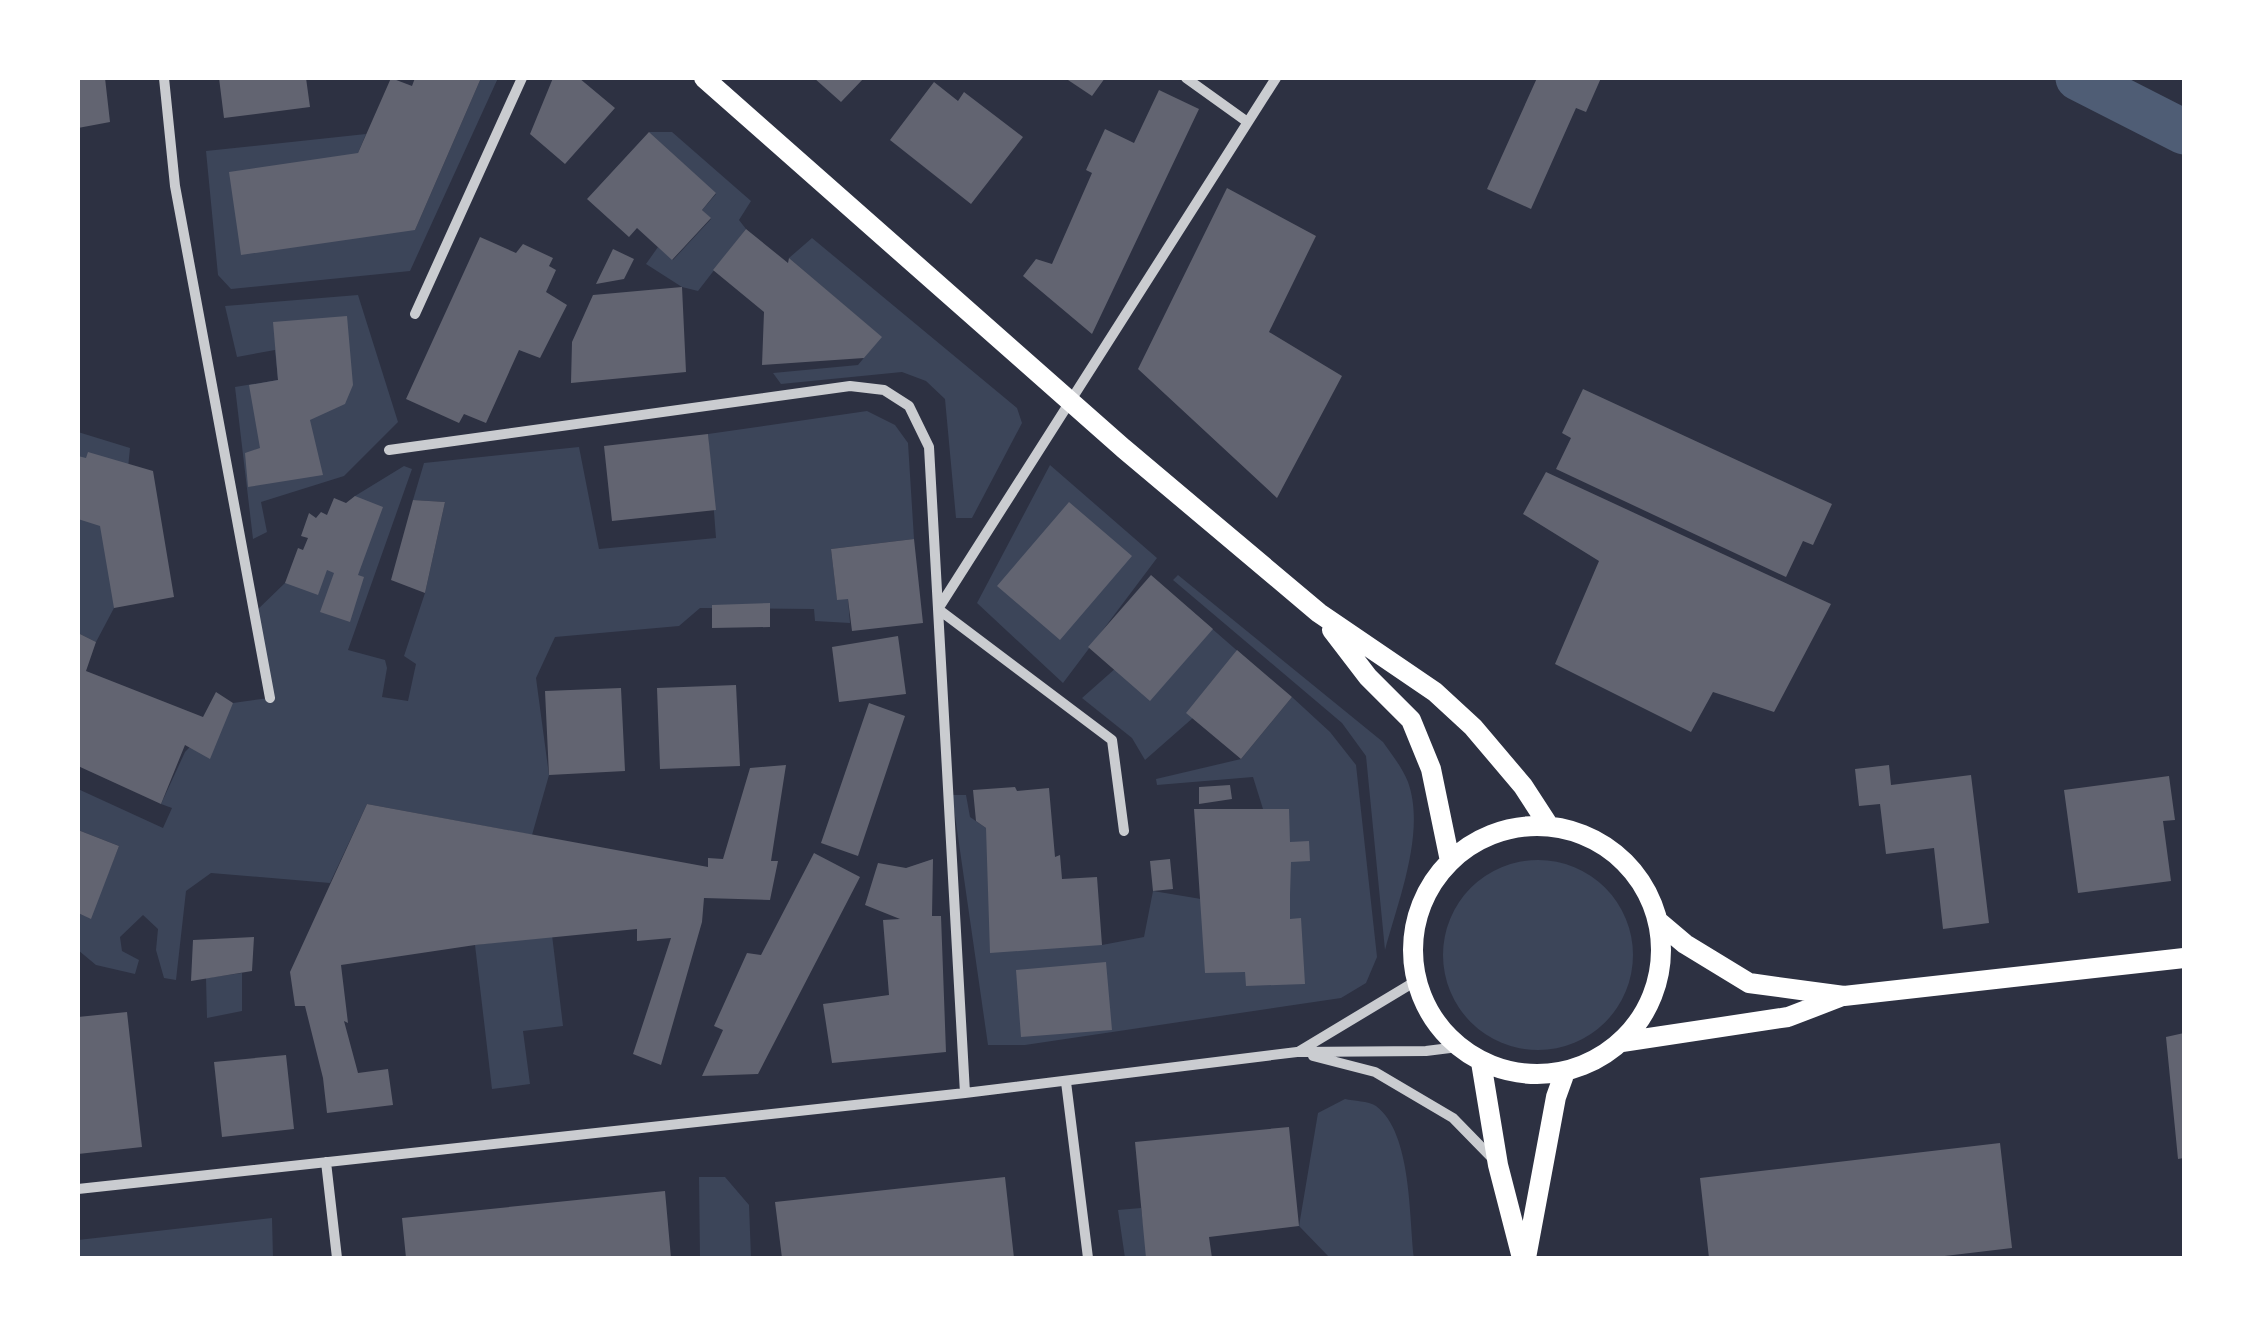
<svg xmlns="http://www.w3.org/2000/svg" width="2262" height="1336" viewBox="0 0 2262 1336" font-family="Manrope,sans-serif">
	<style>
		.green { fill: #3c4559 }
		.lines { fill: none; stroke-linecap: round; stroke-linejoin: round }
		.canal { stroke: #4f5d75; stroke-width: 45 }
		.building { fill: #626471 }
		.minor { stroke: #caccd0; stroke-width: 10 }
		.secondary { stroke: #fff; stroke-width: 20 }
	</style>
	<rect width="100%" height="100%" fill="#2d3142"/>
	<path class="green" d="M481 78H498L410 271 231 289 218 275 206 151 366 134 358 153 415 230Z
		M649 132H672L751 201 739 220 746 229 698 291 682 287 646 264 658 247 673 260 711 219 702 210 716 194Z
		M812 238 1017 408 1022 423 972 518H956L945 399 926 381 902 372 781 384 773 373 858 365 881 337 789 258Z
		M358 295 398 422 344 476 261 502 267 532 253 539 235 387 278 380 275 350 237 357 225 306Z
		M867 411 895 425 908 443 914 539 831 549 837 599H848L850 623 815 621 814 609 700 608 679 626 555 637 536 678 549 775 532 835 367 804 330 883 211 873 186 891 176 980 164 978 156 950 158 929 143 915 120 937 122 951 139 960 135 974 96 965 78 950V913L90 918 119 846 78 830V789L163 828 172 808 161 804 185 752 233 703 269 698 254 613 285 583 355 496 404 466 412 469 348 650 385 660 387 668 382 697 408 701 416 664 404 656 425 593 445 502 413 500 424 463 579 447 599 549 716 538 708 434Z
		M78 432 130 448 114 608 96 642 78 633Z
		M1050 465 1157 558 1063 683 977 603Z
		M1178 575 1383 742C1392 755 1402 767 1408 782 1426 832 1398 901 1385 950L1366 756 1342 723 1173 580Z
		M1186 606 1249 661 1219 695 1145 760 1132 738 1082 698Z
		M1292 697 1330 732 1356 765 1377 957 1366 983 1341 998 1025 1045H988L952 795H966L970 817 986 828 1102 945 1144 937 1153 891 1201 899 1263 809 1253 777 1157 785 1156 779 1241 759Z
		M1443 955a95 95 0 1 1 190 0a95 95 0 1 1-190 0Z
		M552 935 563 1026 523 1031 530 1084 492 1089 475 945Z
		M242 973V1011L207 1018 206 978Z
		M1345 1099C1354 1101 1368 1101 1376 1106 1412 1133 1409 1217 1414 1258H1330L1299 1226 1318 1113Z
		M699 1177H725L749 1205 751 1258H700Z
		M1141 1208 1148 1258H1125L1118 1210Z
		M272 1218 273 1258H78V1240Z"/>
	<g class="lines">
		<path class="canal" d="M2078 78 2184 132"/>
	</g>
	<path class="building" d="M78 78H105L110 122 78 128Z
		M219 78H306L310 107 224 118Z
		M391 78 412 86 415 78H481L415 230 241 255 229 172 358 153Z
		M553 78H579L615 108 565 164 530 134Z
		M814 78H864L841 102Z
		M1065 78H1105L1092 96Z
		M1537 78H1601L1586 112 1576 108 1531 209 1487 189Z
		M934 82 958 101 964 92 1023 137 971 204 890 140Z
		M1159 90 1199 109 1092 334 1023 276 1036 259 1052 264 1092 173 1086 170 1105 129 1134 143Z
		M649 132 716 193 702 210 711 218 672 260 637 228 629 237 587 199Z
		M1227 188 1316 236 1269 332 1342 376 1277 498 1138 369Z
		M746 229 788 263 789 258 882 337 864 358 762 365 764 312 713 270Z
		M480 237 516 253 523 244 553 258 549 266 556 270 546 292 567 305 540 358 519 350 486 423 464 414 459 423 406 399Z
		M613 249 634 259 624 279 596 284Z
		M682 287 686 372 571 383 572 342 593 295Z
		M347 316 353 385 345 404 310 420 323 475 248 487 245 453 260 448 249 385 278 380 273 322Z
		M1583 389 1832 504 1813 545 1803 541 1786 577 1556 469 1571 438 1562 433Z
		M708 434 716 510 612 521 604 446Z
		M88 452 153 471 174 597 114 608 100 526 78 519V456L86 458Z
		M1546 472 1831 604 1774 712 1713 692 1691 732 1555 664 1599 561 1523 514Z
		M355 496 383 507 358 575 364 577 350 622 320 612 334 573 327 570 318 595 285 583 298 548 303 550 308 538 301 536 309 513 316 518 321 512 327 515 334 498 346 503Z
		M413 500 445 502 425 593 391 580Z
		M1069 502 1132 556 1060 640 997 586Z
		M914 539 923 623 852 631 848 599 837 600 831 549Z
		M1151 575 1213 629 1150 701 1088 647Z
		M770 603V627L712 628V605Z
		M78 633 96 642 86 671 203 717 216 692 233 703 210 759 185 745 161 804 78 766Z
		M898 636 906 694 839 702 832 647Z
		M1237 650 1292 697 1241 759 1186 713Z
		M736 685 740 766 660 769 657 688Z
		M621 688 625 771 549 775 545 691Z
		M869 703 905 716 858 856 821 843Z
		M786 765 771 861H778L770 900 704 898 702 922 661 1065 633 1054 671 938 637 941V929L475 945 341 965 348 1023 344 1021 358 1073 388 1069 393 1105 327 1113 323 1078 305 1006H295L290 972 367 804 708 867V858L723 859 750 768Z
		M1889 765 1891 785 1971 775 1989 923 1943 929 1934 848 1886 854 1880 804 1859 806 1855 769Z
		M2169 776 2175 820 2163 821 2171 881 2078 893 2064 790Z
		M1230 785 1232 799 1199 804V787Z
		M1015 787 1017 791 1049 788 1055 857 1060 855 1062 879 1097 877 1102 945 990 953 986 828 976 821 973 790Z
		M1194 809H1289L1290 842 1309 841 1310 861 1291 862 1290 895V919L1301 918 1305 984 1246 986 1245 972 1205 973Z
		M78 830 119 846 91 919 78 913Z
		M814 853 860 877 758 1074 702 1076 723 1030 714 1026 747 953 761 955Z
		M933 859 932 916H941L946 1052 832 1063 823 1004 889 995 883 920 900 919 865 905 878 863 906 868Z
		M1170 859 1173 889 1153 891 1150 861Z
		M254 937 252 971 191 981 193 940Z
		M1106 962 1112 1030 1021 1037 1016 970Z
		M127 1012 142 1147 78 1154V1017Z
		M2184 1033V1158L2178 1159 2166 1037Z
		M286 1055 294 1129 222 1137 214 1062Z
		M1289 1127 1299 1226 1209 1237 1212 1258H1146L1135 1142Z
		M2000 1143 2012 1248 1928 1258H1709L1700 1178Z
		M1005 1177 1014 1258H782L775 1202Z
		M665 1191 671 1258H406L402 1218Z"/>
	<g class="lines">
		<path class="minor" d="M164 78 175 186 270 698
			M1186 78 1246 121
			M415 314 522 78
			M389 450 850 386 884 390 909 406 929 447 938 609 1112 740 1124 831
			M1298 1052 1416 981
			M1313 1056 1375 1072 1453 1118 1494 1160
			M1066 1082 1088 1258
			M965 1093 938 609 1276 78
			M326 1162 337 1258
			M78 1189 965 1093 1297 1052 1426 1051 1458 1047"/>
		<path class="secondary" d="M704 78 1123 448 1319 613 1435 692 1473 727 1523 786 1549 826
			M1332 630 1368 677 1411 720 1431 769 1450 861
			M1413 950a124 124 0 1 1 248 0a124 124 0 1 1-248 0Z
			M1659 922 1685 944 1749 983 1844 996 2184 958
			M1622 1042 1788 1017 1840 997
			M1481 1062 1498 1165 1522 1258
			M1526 1258 1556 1097 1565 1072"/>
	</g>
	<rect width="2262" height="1336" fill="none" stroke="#ffffff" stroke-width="160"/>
</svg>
